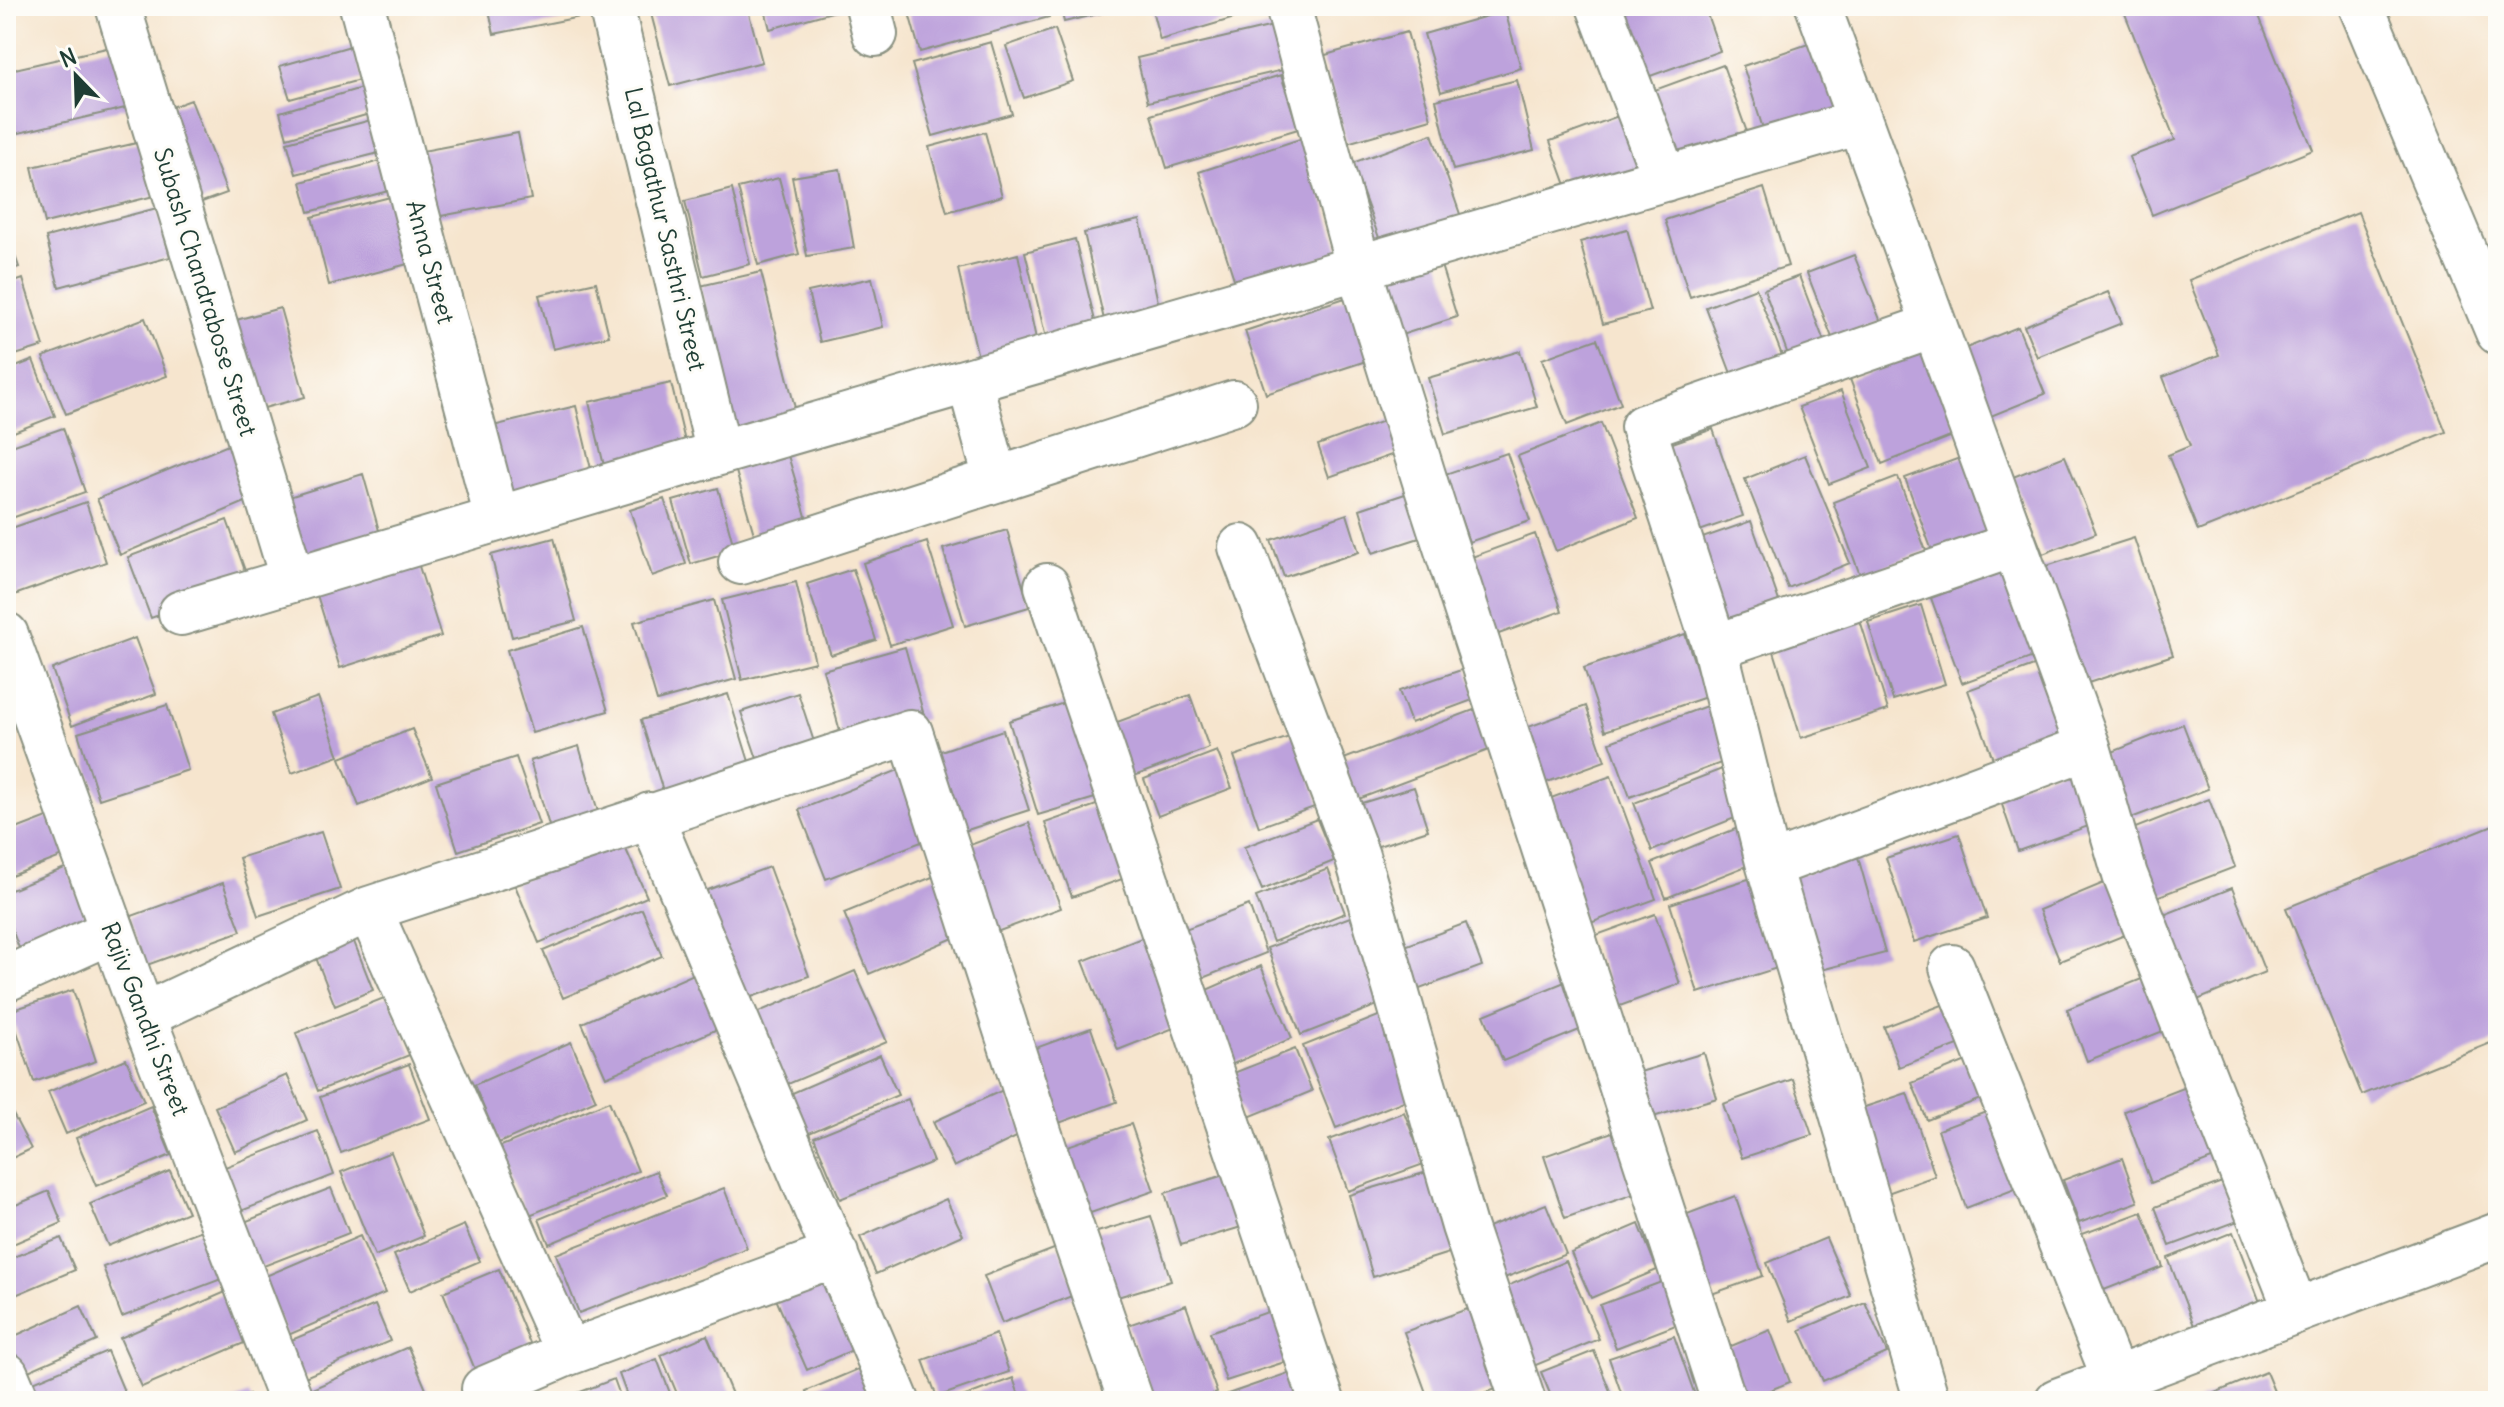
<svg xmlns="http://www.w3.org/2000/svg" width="2504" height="1407" viewBox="0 0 2504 1407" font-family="Delius,sans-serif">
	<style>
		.building { fill: #bda2dc }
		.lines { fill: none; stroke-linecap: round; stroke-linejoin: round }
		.minor-casing { stroke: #8a9181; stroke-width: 48 }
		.secondary-casing { stroke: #8a9181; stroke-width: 48 }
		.minor { stroke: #fff; stroke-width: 44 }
		.secondary { stroke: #fff; stroke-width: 44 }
		.labels { text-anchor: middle; stroke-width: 6; stroke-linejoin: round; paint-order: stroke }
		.street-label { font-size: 24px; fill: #1f3d34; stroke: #fdfcf7 }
	</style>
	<rect width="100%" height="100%" fill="#fdfcf7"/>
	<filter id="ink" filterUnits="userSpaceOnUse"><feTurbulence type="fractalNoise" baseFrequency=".0125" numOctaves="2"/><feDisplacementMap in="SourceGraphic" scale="16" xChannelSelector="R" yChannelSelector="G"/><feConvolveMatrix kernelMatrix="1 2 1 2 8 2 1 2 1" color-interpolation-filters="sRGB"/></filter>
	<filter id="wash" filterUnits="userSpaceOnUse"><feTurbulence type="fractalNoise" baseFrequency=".006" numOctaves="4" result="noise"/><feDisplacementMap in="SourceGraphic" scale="32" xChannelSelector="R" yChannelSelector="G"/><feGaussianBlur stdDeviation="1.8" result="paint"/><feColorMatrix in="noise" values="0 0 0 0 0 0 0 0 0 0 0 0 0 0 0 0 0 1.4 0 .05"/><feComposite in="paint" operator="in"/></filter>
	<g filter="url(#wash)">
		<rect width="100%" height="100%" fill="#f6e5ce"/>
		<g id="blocks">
			<path class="building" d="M488 6H598L600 13 494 34Z
				M649 6H747L762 62 670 86Z
				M764 6H850V7L770 29Z
				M907 6H1046L1049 17 920 52Z
				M1060 6H1105L1106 12 1064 22Z
				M1151 6H1272V7L1160 40Z
				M1617 6H1704L1720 51 1642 79Z
				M2122 6H2255L2313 150 2152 215 2129 157 2175 140Z
				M1505 11 1521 68 1441 92 1424 34Z
				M1273 26 1283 70 1148 102 1137 58Z
				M1055 29 1073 81 1024 98 1006 46Z
				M1407 32 1431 119 1347 143 1322 56Z
				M1823 39 1849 117 1768 144 1743 66Z
				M991 42 1012 114 933 136 912 64Z
				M124 44 138 105 6 136V71Z
				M354 45 363 79 290 99 280 66Z
				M1723 65 1749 138 1678 164 1652 91Z
				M1281 75 1298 129 1167 168 1151 115Z
				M1517 80 1534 150 1453 170 1436 100Z
				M368 86 376 112 287 138 280 112Z
				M191 100 227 193 191 206 155 113Z
				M1621 115 1642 169 1570 196 1550 141Z
				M375 119 383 152 296 174 287 142Z
				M985 132 1002 196 947 212 929 147Z
				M518 133 531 199 425 219 412 153Z
				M1432 134 1461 217 1382 246 1352 163Z
				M1303 138 1340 252 1236 285 1199 172Z
				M141 142 154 196 45 223 32 167Z
				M384 160 392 190 309 212 301 182Z
				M840 169 854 248 807 256 792 177Z
				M779 178 799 254 758 265 738 188Z
				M1764 188 1788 266 1690 297 1665 220Z
				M732 189 750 264 703 276 685 201Z
				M398 195 415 262 329 285 312 217Z
				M157 208 170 257 59 287 46 237Z
				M2358 212 2446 432 2198 531 2168 455 2190 446 2163 377 2219 355 2189 280Z
				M1140 220 1160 311 1105 324 1084 233Z
				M1627 229 1650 311 1603 324 1580 242Z
				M6 230 19 267 6 271Z
				M1075 239 1097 329 1047 342 1025 252Z
				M1018 254 1039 353 980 366 958 269Z
				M1854 255 1881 322 1833 340 1807 273Z
				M1439 259 1457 317 1392 338 1374 280Z
				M761 272 797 416 736 431 700 286Z
				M1799 276 1827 349 1791 363 1764 289Z
				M872 278 883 327 820 342 808 292Z
				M23 279 44 346 6 358V285Z
				M596 282 609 336 553 349 539 295Z
				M1756 288 1783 358 1732 376 1706 307Z
				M2108 292 2122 323 2037 357 2024 326Z
				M1351 296 1372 359 1266 394 1245 331Z
				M280 308 305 397 253 411 229 322Z
				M145 318 167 376 66 414 43 357Z
				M2018 327 2045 394 1981 420 1954 353Z
				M1597 339 1621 404 1567 425 1542 359Z
				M1926 349 1958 434 1882 464 1850 379Z
				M1520 351 1537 407 1445 434 1428 378Z
				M33 360 55 416 6 435V371Z
				M671 383 687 450 605 470 589 402Z
				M1841 391 1871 468 1829 484 1799 407Z
				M576 406 592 473 505 494 489 427Z
				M1391 418 1403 451 1329 477 1318 445Z
				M1601 423 1638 518 1556 551 1518 456Z
				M63 428 85 492 6 520V448Z
				M1713 429 1743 516 1685 536 1655 449Z
				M233 443 255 498 120 555 97 499Z
				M787 452 811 533 758 548 735 468Z
				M1976 452 2004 530 1934 556 1905 478Z
				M1507 453 1530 521 1469 542 1445 474Z
				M1805 455 1850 563 1788 588 1745 479Z
				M2065 456 2096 533 2043 554 2013 477Z
				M363 474 380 534 294 560 276 501Z
				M1898 477 1926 551 1860 575 1833 502Z
				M718 488 735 551 691 564 673 501Z
				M1423 488 1438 532 1373 553 1360 509Z
				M664 499 686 564 652 576 630 510Z
				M86 502 106 562 6 598V530Z
				M1347 514 1359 552 1284 577 1271 540Z
				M227 520 249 582 151 618 128 557Z
				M1751 521 1781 607 1718 629 1688 543Z
				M1007 530 1029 607 965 626 943 549Z
				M1535 534 1562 611 1485 639 1458 562Z
				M554 538 576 621 512 637 491 555Z
				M2134 538 2173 655 2073 688 2034 570Z
				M927 542 953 625 890 645 863 563Z
				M418 563 441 636 340 668 317 595Z
				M2016 567 2047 652 1962 683 1931 598Z
				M853 569 876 640 831 655 807 584Z
				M796 582 815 662 742 680 722 600Z
				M714 600 736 679 657 701 634 622Z
				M1921 605 1945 684 1893 700 1868 622Z
				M1860 620 1888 710 1801 738 1773 648Z
				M583 627 608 711 532 733 507 650Z
				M1685 634 1706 697 1605 731 1584 668Z
				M135 638 156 694 72 726 52 669Z
				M905 647 925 719 843 742 823 670Z
				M2053 659 2082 739 1997 770 1968 690Z
				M1467 668 1478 698 1411 723 1399 691Z
				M6 681 19 716 6 721Z
				M798 693 818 754 762 773 741 712Z
				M728 694 751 768 664 794 641 720Z
				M1190 695 1209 748 1129 778 1109 725Z
				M318 697 339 756 292 773 271 714Z
				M1076 699 1105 795 1038 815 1009 721Z
				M167 705 188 770 99 799 78 733Z
				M1709 705 1729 760 1630 797 1610 742Z
				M1586 706 1605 761 1542 784 1523 729Z
				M1479 708 1494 748 1356 800 1341 760Z
				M2183 724 2208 789 2126 820 2102 756Z
				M412 729 432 777 359 806 340 758Z
				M1003 730 1029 810 955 834 929 755Z
				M1295 735 1320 805 1259 827 1234 756Z
				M579 746 599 815 550 829 530 761Z
				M1217 751 1232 788 1158 816 1144 779Z
				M516 757 539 824 458 851 436 783Z
				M2080 764 2100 822 2018 851 1998 793Z
				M901 769 929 839 826 879 799 810Z
				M1722 769 1740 816 1652 851 1634 803Z
				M1611 776 1656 899 1585 925 1540 802Z
				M1414 787 1428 830 1366 850 1352 806Z
				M2209 799 2235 867 2146 901 2120 834Z
				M1102 803 1128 877 1072 897 1045 823Z
				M50 816 66 855 6 878V833Z
				M1317 819 1334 861 1262 890 1244 847Z
				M1029 823 1061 908 994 933 962 848Z
				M2498 823V1040L2362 1095 2286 908Z
				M1745 825 1759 861 1666 898 1652 863Z
				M321 832 340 889 258 916 239 858Z
				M1959 834 1987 918 1914 942 1886 858Z
				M621 838 647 897 539 943 514 883Z
				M1858 857 1885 953 1810 973 1784 879Z
				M67 867 88 921 19 948 6 914V892Z
				M769 867 809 976 733 1004 694 895Z
				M1328 869 1345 913 1273 942 1256 897Z
				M1764 874 1793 963 1698 993 1670 904Z
				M937 875 963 934 869 974 844 913Z
				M2118 877 2140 929 2060 961 2039 910Z
				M223 883 241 931 147 965 129 917Z
				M2232 888 2265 972 2195 1001 2161 916Z
				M1249 905 1266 953 1195 981 1177 932Z
				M642 909 662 956 563 998 543 951Z
				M1655 914 1680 984 1617 1007 1591 937Z
				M1350 917 1383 1003 1301 1035 1267 948Z
				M1466 923 1482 966 1409 993 1394 950Z
				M349 929 373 990 335 1006 311 945Z
				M1149 935 1184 1024 1118 1050 1083 961Z
				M1261 966 1292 1038 1224 1068 1193 996Z
				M855 971 887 1042 781 1087 749 1016Z
				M696 973 720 1028 606 1077 582 1023Z
				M2149 976 2171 1028 2087 1061 2067 1009Z
				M1567 981 1587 1027 1503 1061 1484 1015Z
				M73 990 96 1061 34 1082 10 1011Z
				M389 996 412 1054 318 1091 296 1033Z
				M1958 999 1972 1040 1899 1067 1884 1027Z
				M1386 1013 1419 1095 1336 1128 1303 1046Z
				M1091 1028 1117 1102 1059 1123 1033 1049Z
				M571 1042 596 1100 499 1143 474 1085Z
				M1295 1049 1312 1091 1244 1119 1226 1076Z
				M1704 1053 1717 1098 1653 1117 1640 1072Z
				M1986 1053 2001 1091 1927 1120 1912 1083Z
				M880 1055 898 1095 807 1134 790 1094Z
				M126 1059 144 1101 66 1134 48 1092Z
				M409 1064 430 1119 341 1153 320 1097Z
				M287 1075 307 1120 235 1152 215 1107Z
				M1793 1079 1812 1135 1742 1158 1723 1104Z
				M2199 1082 2227 1153 2151 1183 2124 1111Z
				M1003 1090 1025 1133 954 1167 933 1122Z
				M1907 1093 1935 1176 1882 1195 1853 1111Z
				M908 1099 933 1162 840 1199 814 1137Z
				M6 1101 31 1149 6 1161Z
				M609 1101 638 1171 527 1216 499 1147Z
				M151 1106 171 1155 96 1186 76 1138Z
				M2002 1106 2031 1183 1966 1208 1938 1130Z
				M1404 1112 1424 1164 1348 1191 1329 1140Z
				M1131 1124 1154 1191 1079 1217 1056 1150Z
				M1618 1130 1640 1192 1565 1218 1544 1156Z
				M318 1131 334 1175 241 1211 225 1167Z
				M391 1152 424 1236 375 1256 341 1172Z
				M2122 1158 2138 1202 2079 1223 2063 1180Z
				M1434 1170 1458 1250 1373 1277 1349 1195Z
				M170 1171 188 1212 108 1246 90 1204Z
				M656 1171 667 1195 549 1244 539 1219Z
				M1231 1173 1248 1225 1181 1245 1165 1193Z
				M2222 1182 2238 1221 2170 1246 2155 1207Z
				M331 1188 349 1233 256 1269 239 1224Z
				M724 1188 747 1248 579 1313 556 1254Z
				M49 1191 62 1223 6 1247V1209Z
				M1735 1196 1763 1276 1703 1297 1674 1219Z
				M946 1199 963 1235 876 1274 860 1237Z
				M1546 1204 1566 1254 1494 1282 1475 1232Z
				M2142 1212 2163 1267 2099 1292 2077 1236Z
				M1151 1216 1171 1281 1104 1301 1084 1236Z
				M1639 1224 1657 1270 1591 1298 1571 1253Z
				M464 1225 480 1261 410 1291 394 1255Z
				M205 1229 224 1278 122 1317 103 1267Z
				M2233 1232 2263 1310 2198 1336 2168 1258Z
				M360 1236 385 1293 286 1336 261 1278Z
				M61 1238 75 1270 6 1299V1260Z
				M1826 1238 1851 1296 1791 1321 1767 1263Z
				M1059 1247 1077 1294 1002 1323 984 1276Z
				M1566 1261 1599 1339 1531 1367 1498 1290Z
				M499 1269 532 1348 476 1372 443 1292Z
				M827 1277 857 1348 807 1370 776 1299Z
				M1664 1281 1681 1323 1616 1348 1600 1305Z
				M230 1290 251 1340 142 1387 120 1338Z
				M1865 1302 1887 1353 1823 1381 1800 1330Z
				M375 1305 390 1341 298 1380 282 1344Z
				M1186 1305 1217 1393 1195 1401H1154L1128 1325Z
				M81 1306 97 1341 17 1376 6 1352V1340Z
				M1279 1308 1297 1358 1226 1381 1210 1332Z
				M1470 1308 1499 1388 1463 1401H1429L1404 1332Z
				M1770 1330 1790 1382 1743 1401 1719 1351Z
				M996 1334 1009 1372 937 1397 923 1360Z
				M707 1335 734 1399 680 1401 661 1355Z
				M1674 1336 1697 1401H1624L1609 1358Z
				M408 1347 431 1401H298L296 1396Z
				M107 1351 126 1396 114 1401H27L21 1387Z
				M1594 1351 1614 1401H1553L1541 1372Z
				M657 1359 673 1401H629L619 1374Z
				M875 1362 892 1401H810L806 1391Z
				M1300 1369 1311 1401H1230L1228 1394Z
				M2266 1372 2278 1401H2195Z
				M1013 1378 1021 1401H952Z
				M614 1379 622 1401H557Z
				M249 1394 252 1401H232Z"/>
		</g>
	</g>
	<g filter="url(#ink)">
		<use href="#blocks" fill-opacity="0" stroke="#8a9181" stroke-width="2"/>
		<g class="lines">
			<defs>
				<path id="minor" d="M118 6 292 577
					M362 6 497 518
					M611 6 719 453
					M868 6 875 34
					M1288 6 1359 269 1432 504 1724 1401
					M1599 6 1665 179
					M1818 6 2088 747 2125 875 2296 1310
					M970 383 996 479
					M1241 547 1357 856 1464 1226 1523 1401
					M741 562 1234 403
					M1047 586 1322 1401
					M181 613 719 453 1860 122
					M6 635 143 1016 291 1401
					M1715 647 2013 545
					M650 815 897 1401
					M1769 866 2088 747
					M369 909 568 1353
					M1952 967 2115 1380
					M6 979 112 931
					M143 1016 369 909 910 732 1049 1163 1131 1401
					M6 1375 17 1401
					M484 1389 568 1353 836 1254
					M1927 1401 1769 866 1715 647 1643 427 1933 326
					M2057 1401 2498 1235"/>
				<path id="secondary" d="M2361 6 2498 332"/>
			</defs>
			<use href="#minor" class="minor-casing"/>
			<use href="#secondary" class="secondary-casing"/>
			<use href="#minor" class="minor"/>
			<use href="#secondary" class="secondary"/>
		</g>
	</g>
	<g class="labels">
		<g class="street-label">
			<text transform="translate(665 229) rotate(77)" y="8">Lal Bagathur Sasthri Street</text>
			<text transform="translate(430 262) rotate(75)" y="8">Anna Street</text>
			<text transform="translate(205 292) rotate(73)" y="8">Subash Chandrabose Street</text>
			<text transform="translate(145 1019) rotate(69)" y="8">Rajiv Gandhi Street</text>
		</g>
	</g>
	<rect width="2504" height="1407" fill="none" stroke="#fdfcf7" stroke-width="32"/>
	<g transform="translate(76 76) rotate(337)" stroke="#fdfcf7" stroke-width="6" paint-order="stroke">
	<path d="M0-6L14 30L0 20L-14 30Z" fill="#1f3d34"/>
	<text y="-12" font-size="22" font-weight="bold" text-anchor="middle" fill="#1f3d34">N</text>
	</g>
</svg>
